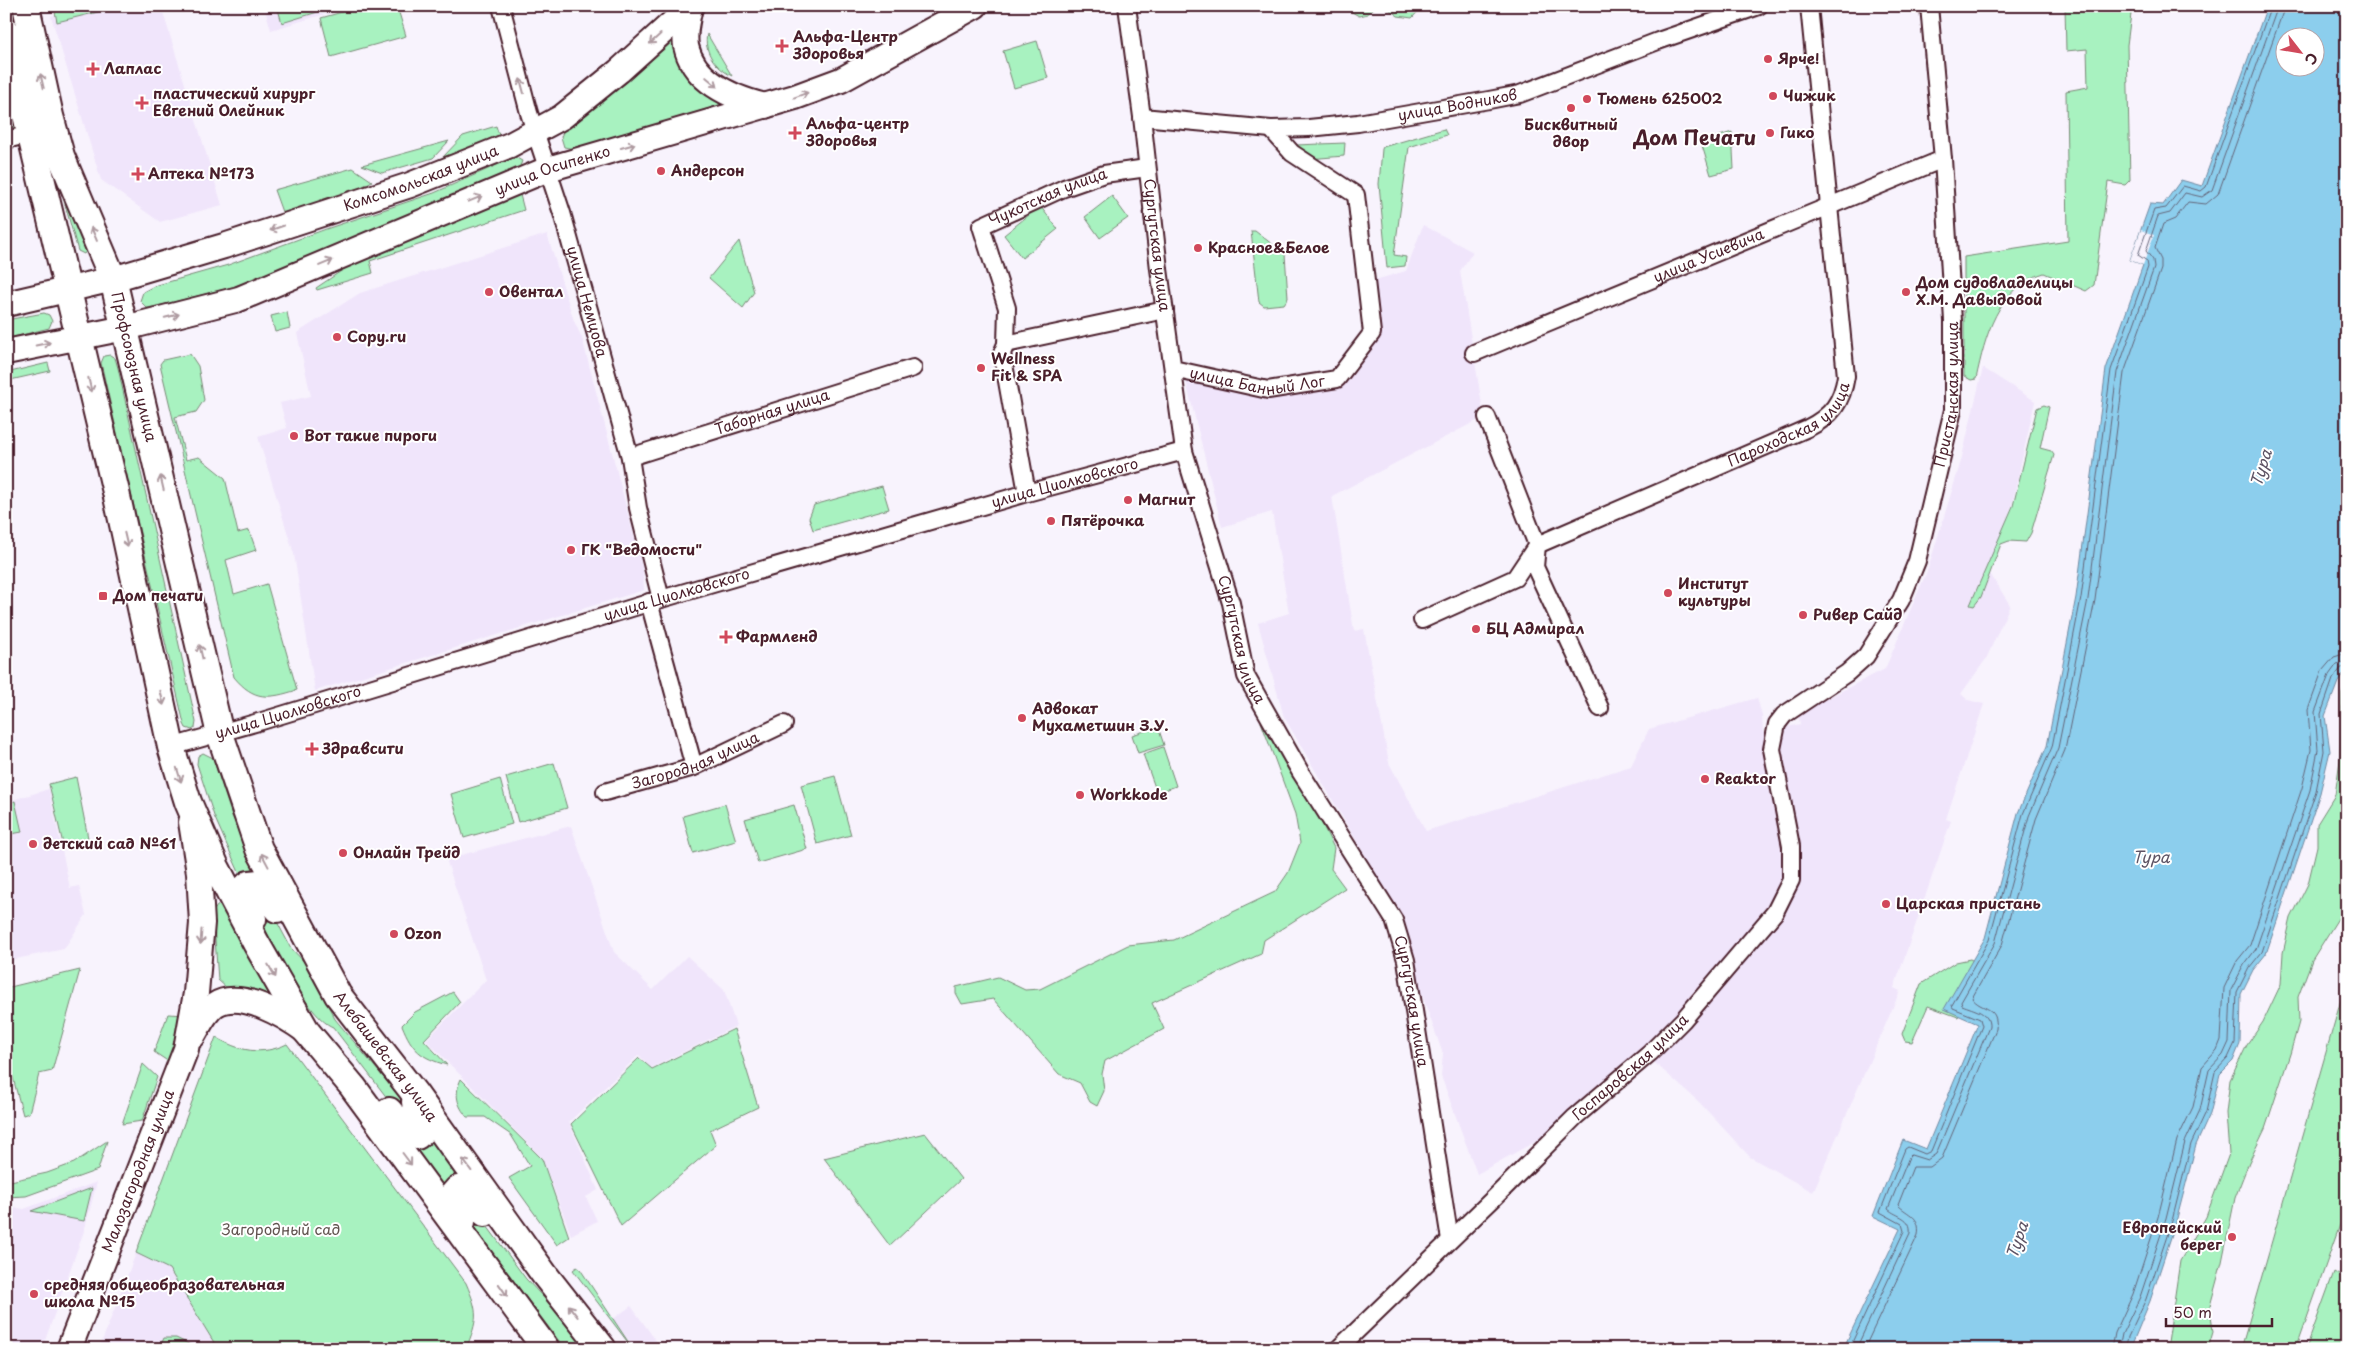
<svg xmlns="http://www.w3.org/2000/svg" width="2353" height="1355" viewBox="0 0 2353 1355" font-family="'Playpen Sans',sans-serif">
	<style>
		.built { fill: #f0e5fb }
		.green { fill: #a8f2c0; stroke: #798876 }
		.water { fill: #8cceed; stroke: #72889f; fill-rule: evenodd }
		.pier { fill: #f8f3fd }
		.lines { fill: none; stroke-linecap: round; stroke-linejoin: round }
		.shore { stroke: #646579; stroke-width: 1 }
		.street-casing { stroke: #4a1f2b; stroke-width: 20 }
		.secondary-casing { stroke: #4a1f2b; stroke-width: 28 }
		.primary-casing { stroke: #4a1f2b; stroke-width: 30 }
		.street { stroke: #fff; stroke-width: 16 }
		.secondary { stroke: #fff; stroke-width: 24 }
		.primary { stroke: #fff; stroke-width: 26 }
		.oneway { stroke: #ae9aa0 }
		.poi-dot { fill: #d1495b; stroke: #fff; stroke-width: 2 }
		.labels { text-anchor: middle; stroke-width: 4; stroke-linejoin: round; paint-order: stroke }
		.poi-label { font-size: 15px; font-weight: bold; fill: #4a1f2b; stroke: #fff; text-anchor: start }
		.street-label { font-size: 15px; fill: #4a1f2b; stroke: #fff }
		.park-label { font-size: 15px; fill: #625450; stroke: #fff }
		.water-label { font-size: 16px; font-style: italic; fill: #5e5465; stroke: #fff }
		.district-label { font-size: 20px; font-weight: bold; fill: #4a1f2b; stroke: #fff }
	</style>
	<rect width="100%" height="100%" fill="#f8f3fd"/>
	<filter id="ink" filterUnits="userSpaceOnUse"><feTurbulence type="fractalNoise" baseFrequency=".02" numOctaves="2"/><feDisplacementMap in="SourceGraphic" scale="10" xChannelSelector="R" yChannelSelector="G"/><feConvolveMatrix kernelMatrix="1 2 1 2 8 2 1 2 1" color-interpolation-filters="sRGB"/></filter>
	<g filter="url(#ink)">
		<path class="built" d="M89 6H161L222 205 160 222 101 180 51 16Z
			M264 6H352L271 30Z
			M1423 225 1473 252 1460 271 1484 417 1332 496 1354 631 1364 629 1389 763 1426 831 1631 766 1649 729 1757 698 1762 715 1763 733 1800 724 1798 713 1885 669 1928 569 1961 461 1983 368 2035 401 2012 505 1989 572 2010 605 1986 659 1961 694 1968 700 1984 704 1946 819 1951 821 1894 988 1900 991 1813 1192 1750 1157 1699 1102 1639 1049 1556 1130 1477 1174 1441 1076 1443 1054 1405 947 1399 920 1391 900 1284 717 1258 623 1289 613 1272 512 1222 527 1184 373 1268 390 1337 379 1372 333 1368 282 1406 271Z
			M547 234 574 321 582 338 643 571 644 590 315 691 294 554 258 437 287 428 280 403 311 396 297 333 360 293Z
			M49 789 70 888 79 886 86 915 64 949 6 961V802Z
			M571 826 614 952 653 990 687 956 724 990 736 1026 651 1068 639 1055 569 1122 598 1190 586 1197 597 1221 571 1235 542 1158 426 1040 486 980 446 859Z
			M97 1182 85 1228 42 1349H6V1206L24 1209Z
			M136 1253 169 1269 218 1349H99Z
			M631 1306 662 1349H635L613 1319Z"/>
		<path class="green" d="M54 6H113L114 8 57 22Z
			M277 6H337L282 23Z
			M363 6H397L406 36 331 57 321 18Z
			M1350 6H1376L1368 14 1359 16 1350 11Z
			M1385 6H1423L1412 18 1398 16Z
			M2065 6H2132L2127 45 2130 180 2125 185 2108 182 2094 285 2086 291 2044 273C1997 287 1985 337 1976 379L1971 380 1964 376V257L2068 241 2066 91 2088 87 2087 49 2066 51Z
			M707 34 732 76C716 68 703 52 707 34Z
			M679 36 733 101 574 149 564 147 561 137 563 132 628 81Z
			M1037 41 1048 78 1014 88 1003 51Z
			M6 86 15 124 14 128 8 134Z
			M496 126 500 138 443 157 463 136Z
			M1444 129 1447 135 1409 147 1394 255 1406 257 1405 266 1387 268 1379 184 1382 149 1383 147Z
			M1732 132 1734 169 1711 175 1701 142Z
			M449 141 433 158 382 173 362 165Z
			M1345 143 1344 156 1309 159 1297 151 1296 145Z
			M515 157 522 161 519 169 306 261 233 287 158 306 147 308 140 301 143 292 154 286 228 265 326 229 434 193Z
			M353 168 372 181 344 197 291 214 282 212 274 190Z
			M55 169 87 250 84 254 78 251Z
			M519 191 524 210 370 261 373 273 317 290 316 288 350 265Z
			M1112 196 1128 218 1100 238 1085 217Z
			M1040 206 1058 229 1022 258 1004 235Z
			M1251 231H1255L1285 254 1288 298 1284 304 1264 306 1259 302Z
			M739 241 754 292 743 308 709 278Z
			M287 312 290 328 275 332 271 316Z
			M44 313 49 315 52 321 49 328 6 339V320Z
			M190 354 198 366 204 400 196 412 175 417 186 460 199 457 225 478 238 533 249 530 256 550 226 560 234 594 267 584 297 690C269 699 254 701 234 677L160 364 163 360Z
			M110 355 115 358 118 368 196 722 195 728 192 730 186 728 184 724 101 363 104 356Z
			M48 363 50 371 6 381V373Z
			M2044 405 2049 407 2040 448 2051 451 2054 455 2031 533 2026 542 2009 541 2001 544 1981 597 1974 606 1970 605 2013 506 2037 408Z
			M882 486 889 509 813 530 809 518 814 505Z
			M2347 681V904L2312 960 2298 997 2299 1022 2290 1054 2265 1129 2249 1162 2235 1198 2222 1262 2210 1306 2213 1332 2208 1349H2167L2180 1261 2206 1217 2229 1154 2226 1113 2230 1080 2247 1045 2263 1022 2281 984 2283 953 2291 918 2308 884 2317 846V824L2335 795 2340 760 2342 693Z
			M1261 722 1302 783 1334 848 1331 869 1345 888 1264 940 1261 954 1152 1003 1164 1029 1105 1061 1102 1074 1104 1091 1097 1106 1090 1102 1080 1083 1059 1074 993 999 962 1004 956 993V987L998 977 1025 990 1040 989 1128 945 1174 940 1275 892 1288 873 1300 843 1295 814Z
			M1158 727 1164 745 1138 753 1132 735Z
			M1163 747 1176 786 1157 793 1143 754Z
			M203 753 213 758 232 816 263 880 242 879 214 816 197 764 198 756Z
			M554 763 567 808 518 822 506 777Z
			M835 776 851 835 817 844 801 785Z
			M76 777 88 838 63 844 49 784Z
			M500 779 512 824 464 838 451 794Z
			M15 801 22 832 6 835V804Z
			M725 804 736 841 693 853 683 816Z
			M794 805 807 849 758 863 745 819Z
			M261 892 291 948 307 965 335 1019 418 1119 410 1128 333 1027C304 1016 265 927 249 896Z
			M223 904 272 997 249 991 228 989 218 980 213 912 217 906Z
			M1970 959 1976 962 1981 969 1958 1017 1928 1006 1912 1042 1905 1041 1902 1034 1921 984 1956 962Z
			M80 970 52 1071 39 1074 29 1113 23 1115 6 1052V988Z
			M2347 979V1205L2296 1349H2241Z
			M453 992 460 1002 424 1040 447 1065C421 1058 412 1050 402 1025L415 1012Z
			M168 1014 187 1015 169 1062 154 1052Z
			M734 1029 758 1107 710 1130 716 1145 621 1226 571 1124 639 1058 652 1069Z
			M216 1037C238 1051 262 1056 287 1044L466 1283C479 1313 478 1319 466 1349H218L169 1269 136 1253Z
			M143 1064 157 1077 142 1121 122 1124Z
			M461 1079 542 1159 569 1237 557 1245 509 1178 530 1166 511 1135 485 1117H467C457 1105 454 1094 461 1079Z
			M925 1133 961 1179 890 1246 824 1158Z
			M429 1134 464 1183 447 1190 411 1143Z
			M107 1141 98 1170 26 1196 6 1197V1182L47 1173 74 1163Z
			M92 1188 84 1221 31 1211Z
			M465 1196 526 1279 559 1314 586 1349H565L456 1204Z
			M577 1267 580 1269 633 1349 573 1270Z
			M2334 1272 2347 1280V1349H2306Z
			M164 1338H176L199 1349H159Z"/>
		<path class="water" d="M2267 6H2347V669L2338 682 2325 716 2330 751 2320 793 2266 954 2253 970 2241 994 2240 1044 2233 1061 2220 1074 2210 1114 2196 1145 2176 1222 2150 1301 2130 1349H1843L1900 1229 1873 1216 1903 1140 1926 1149 1978 1024 1944 1009 1985 938 2018 813 2047 746 2076 597 2106 369 2143 265 2130 260 2150 204 2163 205 2181 180 2202 186ZM2286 38H2316V68H2286Z"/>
		<path class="pier" d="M2141 230 2154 235 2143 265 2130 260Z
			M1959 1018 1976 1024 1925 1148 1902 1138 1925 1146 1975 1025Z"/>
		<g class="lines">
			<path class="shore" d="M1849 1349 1904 1231 1902 1224 1880 1212 1905 1149 1908 1147 1925 1154 1931 1151 1982 1026 1980 1019 1953 1008 1952 1005 1989 940 2023 814 2052 747 2081 598 2111 370 2148 267 2147 261 2138 255 2154 210 2166 208 2183 186 2201 191 2206 187 2271 6
				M1856 1349 1910 1233C1912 1217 1897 1217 1888 1209L1909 1157 1911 1155 1927 1160 1936 1154 1989 1027C1990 1012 1974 1010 1962 1005L1961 1002 1995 943 2029 816 2058 748 2088 599 2117 372 2154 268 2153 260 2146 251 2158 216 2170 213 2185 193 2202 197 2212 190 2278 6
				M1864 1349 1918 1235C1921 1216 1908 1215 1898 1205L1913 1167H1930L1942 1158 1996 1029C1999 1005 1981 1011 1972 998L2002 945 2036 819 2065 750 2095 600 2124 373 2161 269V260L2155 248 2163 224 2175 219 2188 202 2206 204 2218 194 2285 6
				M2112 1349 2115 1333 2133 1294 2158 1217 2177 1140 2193 1107 2202 1067 2217 1050 2221 1040 2224 988 2237 961 2250 945 2302 788 2311 750 2308 710 2322 671 2334 657 2347 653
				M2119 1349 2122 1334 2140 1297 2166 1219 2185 1142 2200 1110 2209 1070 2223 1055 2229 1042 2231 990 2244 965 2256 949 2310 790 2318 750 2315 712 2329 675 2337 664 2347 661
				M2125 1349 2128 1337 2146 1299 2172 1221 2191 1144 2206 1112 2215 1072 2228 1058 2235 1043 2237 992 2249 968 2262 952 2316 791 2324 751 2321 714 2333 679 2341 668 2347 667"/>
			<defs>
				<g id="street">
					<path id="s1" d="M501 6 529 113 562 213 630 457 638 508 661 599"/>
					<path id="s2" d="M1127 6 1142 117 1159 269 1184 451 1231 603 1246 676 1301 773 1394 920 1406 960 1450 1240"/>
					<path id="s3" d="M1142 117 1271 129 1309 128 1358 123 1489 100 1520 94 1658 41 1759 6"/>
					<path d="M6 140 30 134"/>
					<path id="s4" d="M1006 344 1007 308 981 226 1064 188 1104 174 1147 168"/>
					<path id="s5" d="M1474 353 1943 159"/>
					<path id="s6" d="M1173 369 1268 390 1337 379 1372 333 1356 195 1292 153 1271 129"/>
					<path d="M1487 417 1537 545 1535 567 1600 708"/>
					<path id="s7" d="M630 457 913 368"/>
					<path d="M1027 493 1002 353 1006 344 1165 310"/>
					<path d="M649 602 694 767"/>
					<path id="s8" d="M1422 620 1515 578 1537 545 1808 428C1832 416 1842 402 1846 376L1809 6"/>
					<path id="s9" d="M171 747 262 721 661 599 1027 493 1184 451"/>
					<path id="s10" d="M605 792 694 767 784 724"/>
					<path id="s11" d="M1338 1349 1495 1197 1575 1117 1650 1053 1683 1020 1775 912 1791 880V846L1772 749 1777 724 1784 715 1847 673 1866 656 1901 600 1917 561 1953 410V321L1943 159 1929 6"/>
				</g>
				<g id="secondary">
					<path d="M690 7C687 20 684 33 686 46 694 82 733 98 765 106"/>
					<path id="s12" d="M6 304 113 279 224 246 410 185 510 145 562 117 619 71 691 6"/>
					<path id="s13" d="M6 352 125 328 239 299 548 169 795 97 841 80 975 6"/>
					<path d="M193 1036C199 1026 205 1012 215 1005 240 988 287 1017 307 1032"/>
					<path id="s14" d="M69 1349 186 1049 196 993 202 923 199 873 191 822"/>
				</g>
				<g id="primary">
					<path id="s15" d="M26 6 50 116 61 156 113 279 220 734 259 849 338 995 415 1094 544 1274 603 1349"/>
					<path d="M6 31 116 492 171 747 188 802 216 867 256 943 307 1032 353 1087 546 1349"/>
					<path d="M253 919 244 896V889L249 884 260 883 277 909"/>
					<path d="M389 1111 407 1132 417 1136C434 1123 416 1117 415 1102"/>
					<path d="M462 1222 451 1205 450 1198 458 1189C471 1188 478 1203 485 1213"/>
				</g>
			</defs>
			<use href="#street" class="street-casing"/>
			<use href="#secondary" class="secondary-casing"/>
			<use href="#primary" class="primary-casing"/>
			<use href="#street" class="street"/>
			<use href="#secondary" class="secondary"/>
			<use href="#primary" class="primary"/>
		</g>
		<defs><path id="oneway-shaft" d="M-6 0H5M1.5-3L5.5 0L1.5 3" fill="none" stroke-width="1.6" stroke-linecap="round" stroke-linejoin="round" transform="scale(1.25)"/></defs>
		<g class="oneway">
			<use href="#oneway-shaft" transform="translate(655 39) rotate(138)"/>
			<use href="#oneway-shaft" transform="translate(42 81) rotate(-103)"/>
			<use href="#oneway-shaft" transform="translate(712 82) rotate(40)"/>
			<use href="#oneway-shaft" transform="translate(522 86) rotate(-105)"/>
			<use href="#oneway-shaft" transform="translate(801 95) rotate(-20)"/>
			<use href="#oneway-shaft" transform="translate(628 146) rotate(-16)"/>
			<use href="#oneway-shaft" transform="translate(475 199) rotate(-23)"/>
			<use href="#oneway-shaft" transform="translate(277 228) rotate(161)"/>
			<use href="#oneway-shaft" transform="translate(94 234) rotate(-113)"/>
			<use href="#oneway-shaft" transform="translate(326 263) rotate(-23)"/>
			<use href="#oneway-shaft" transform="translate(172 316) rotate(-14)"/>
			<use href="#oneway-shaft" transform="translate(43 344) rotate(-12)"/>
			<use href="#oneway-shaft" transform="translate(90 385) rotate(77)"/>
			<use href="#oneway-shaft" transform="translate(162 483) rotate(-103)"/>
			<use href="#oneway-shaft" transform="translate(126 540) rotate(77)"/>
			<use href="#oneway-shaft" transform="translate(201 652) rotate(-103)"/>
			<use href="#oneway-shaft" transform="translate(162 698) rotate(77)"/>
			<use href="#oneway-shaft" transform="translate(179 775) rotate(73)"/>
			<use href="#oneway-shaft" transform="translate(265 860) rotate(-118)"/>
			<use href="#oneway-shaft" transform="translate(201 937) rotate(94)"/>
			<use href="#oneway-shaft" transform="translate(272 971) rotate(60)"/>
			<use href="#oneway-shaft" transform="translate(407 1159) rotate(53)"/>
			<use href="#oneway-shaft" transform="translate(467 1165) rotate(-126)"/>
			<use href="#oneway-shaft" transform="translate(503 1290) rotate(55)"/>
			<use href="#oneway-shaft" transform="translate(573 1311) rotate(-128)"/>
		</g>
	</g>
	<g class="poi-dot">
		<path d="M779.5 38.5h5v5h5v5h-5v5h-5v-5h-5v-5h5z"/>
		<circle cx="1768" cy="59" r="5"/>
		<path d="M90.5 61.5h5v5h5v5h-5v5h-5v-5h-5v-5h5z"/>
		<circle cx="1773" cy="96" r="5"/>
		<circle cx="1587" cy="99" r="5"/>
		<path d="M139.5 95.5h5v5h5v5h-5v5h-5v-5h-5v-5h5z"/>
		<circle cx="1571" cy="108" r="5"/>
		<path d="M792.5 125.5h5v5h5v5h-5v5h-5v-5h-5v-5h5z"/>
		<circle cx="1770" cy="133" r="5"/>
		<circle cx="661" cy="171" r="5"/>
		<path d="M135.5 166.5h5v5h5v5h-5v5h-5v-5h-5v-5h5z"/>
		<circle cx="1198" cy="248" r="5"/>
		<circle cx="489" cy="292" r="5"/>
		<circle cx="1906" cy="292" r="5"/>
		<circle cx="337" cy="337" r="5"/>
		<circle cx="981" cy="368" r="5"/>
		<circle cx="294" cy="436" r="5"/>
		<circle cx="1128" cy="500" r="5"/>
		<circle cx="1051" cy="521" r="5"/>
		<circle cx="571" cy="550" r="5"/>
		<circle cx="1668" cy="593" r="5"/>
		<rect x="98" y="591" width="10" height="10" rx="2.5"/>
		<circle cx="1803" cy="615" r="5"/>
		<circle cx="1476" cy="629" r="5"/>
		<path d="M723.5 629.5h5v5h5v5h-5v5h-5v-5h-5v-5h5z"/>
		<circle cx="1022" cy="718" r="5"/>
		<path d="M309.5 741.5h5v5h5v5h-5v5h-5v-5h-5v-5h5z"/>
		<circle cx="1705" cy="779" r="5"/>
		<circle cx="1080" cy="795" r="5"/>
		<circle cx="33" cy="844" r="5"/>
		<circle cx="343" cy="853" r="5"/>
		<circle cx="1886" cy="904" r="5"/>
		<circle cx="394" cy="934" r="5"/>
		<circle cx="2232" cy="1237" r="5"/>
		<circle cx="34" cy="1294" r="5"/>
	</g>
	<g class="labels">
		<g class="poi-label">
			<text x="793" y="42">Альфа-Центр<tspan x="793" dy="17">Здоровья</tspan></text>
			<text x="1778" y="64">Ярче!</text>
			<text x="104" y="74">Лаплас</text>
			<text x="153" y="99">пластический хирург<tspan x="153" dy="17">Евгений Олейник</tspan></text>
			<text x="1783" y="101">Чижик</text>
			<text x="1597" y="104">Тюмень 625002</text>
			<text x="806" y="129">Альфа-центр<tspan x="806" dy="17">Здоровья</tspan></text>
			<text x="1571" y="130" text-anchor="middle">Бисквитный<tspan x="1571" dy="17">двор</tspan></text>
			<text x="1780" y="138">Гико</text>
			<text x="671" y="176">Андерсон</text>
			<text x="148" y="179">Аптека №173</text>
			<text x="1208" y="253">Красное&amp;Белое</text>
			<text x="1916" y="288">Дом судовладелицы<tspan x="1916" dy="17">Х.М. Давыдовой</tspan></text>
			<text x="499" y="297">Овентал</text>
			<text x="347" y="342">Copy.ru</text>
			<text x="991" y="364">Wellness<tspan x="991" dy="17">Fit &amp; SPA</tspan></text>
			<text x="304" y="441">Вот такие пироги</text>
			<text x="1138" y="505">Магнит</text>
			<text x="1061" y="526">Пятёрочка</text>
			<text x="581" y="555">ГК "Ведомости"</text>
			<text x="1678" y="589">Институт<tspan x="1678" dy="17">культуры</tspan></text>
			<text x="113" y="601">Дом печати</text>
			<text x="1813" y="620">Ривер Сайд</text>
			<text x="1486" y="634">БЦ Адмирал</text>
			<text x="736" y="642">Фармленд</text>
			<text x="1032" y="714">Адвокат<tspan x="1032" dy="17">Мухаметшин З.У.</tspan></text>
			<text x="322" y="754">Здравсити</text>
			<text x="1715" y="784">Reaktor</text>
			<text x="1090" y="800">Workkode</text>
			<text x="43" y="849">детский сад №61</text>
			<text x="353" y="858">Онлайн Трейд</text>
			<text x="1896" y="909">Царская пристань</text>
			<text x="404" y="939">Ozon</text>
			<text x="2222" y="1233" text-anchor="end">Европейский<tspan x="2222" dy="17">берег</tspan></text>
			<text x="44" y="1290">средняя общеобразовательная<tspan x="44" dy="17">школа №15</tspan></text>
		</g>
		<g class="street-label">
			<text dy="5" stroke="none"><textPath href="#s3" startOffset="318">улица Водников</textPath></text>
			<text dy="5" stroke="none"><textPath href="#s13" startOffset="578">улица Осипенко</textPath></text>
			<text dy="5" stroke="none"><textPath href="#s12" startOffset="434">Комсомольская улица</textPath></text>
			<text dy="5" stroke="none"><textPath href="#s4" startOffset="195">Чукотская улица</textPath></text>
			<text dy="5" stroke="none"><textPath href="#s2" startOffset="241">Сургутская улица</textPath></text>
			<text dy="5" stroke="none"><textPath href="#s5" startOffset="254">улица Усиевича</textPath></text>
			<text dy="5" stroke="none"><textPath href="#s1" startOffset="308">улица Немцова</textPath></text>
			<text dy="5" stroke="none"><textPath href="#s15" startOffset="378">Профсоюзная улица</textPath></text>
			<text dy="5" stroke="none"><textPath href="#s6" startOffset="86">улица Банный Лог</textPath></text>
			<text dy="5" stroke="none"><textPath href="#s11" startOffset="1204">Пристанская улица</textPath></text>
			<text dy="5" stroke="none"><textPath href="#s7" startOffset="149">Таборная улица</textPath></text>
			<text dy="5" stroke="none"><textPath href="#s8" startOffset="424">Пароходская улица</textPath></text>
			<text dy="5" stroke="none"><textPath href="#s9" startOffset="932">улица Циолковского</textPath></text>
			<text dy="5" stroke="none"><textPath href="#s9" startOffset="528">улица Циолковского</textPath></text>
			<text dy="5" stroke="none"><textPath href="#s2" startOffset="646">Сургутская улица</textPath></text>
			<text dy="5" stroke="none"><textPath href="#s9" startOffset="122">улица Циолковского</textPath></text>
			<text dy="5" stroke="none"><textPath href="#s10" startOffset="96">Загородная улица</textPath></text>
			<text dy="5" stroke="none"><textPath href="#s2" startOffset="1051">Сургутская улица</textPath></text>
			<text dy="5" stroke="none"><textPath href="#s15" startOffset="1120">Алебашевская улица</textPath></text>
			<text dy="5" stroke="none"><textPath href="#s11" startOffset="406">Госпаровская улица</textPath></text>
			<text dy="5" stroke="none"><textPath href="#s14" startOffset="191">Малозагородная улица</textPath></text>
		</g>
		<g class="park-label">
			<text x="281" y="1235">Загородный сад</text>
		</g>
		<g class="water-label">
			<text transform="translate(2261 468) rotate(-73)" y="6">Тура</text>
			<text x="2151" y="863">Тура</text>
			<text transform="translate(2017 1240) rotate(-72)" y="6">Тура</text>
		</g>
		<g class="district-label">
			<text x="1695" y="145">Дом Печати</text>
		</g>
	</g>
	<rect width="2353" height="1355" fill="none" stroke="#fff" stroke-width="25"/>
	<rect x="12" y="12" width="2328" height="1330" fill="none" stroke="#4a1f2b" stroke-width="2" filter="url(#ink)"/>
	<g transform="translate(2300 52) rotate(121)"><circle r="24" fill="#ffffff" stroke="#b7a5aa"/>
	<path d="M0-4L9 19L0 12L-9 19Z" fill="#d1495b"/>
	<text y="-8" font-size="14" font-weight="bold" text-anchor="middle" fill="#4a1f2b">С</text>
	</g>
	<path d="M2166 1318v8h106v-8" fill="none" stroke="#4a1f2b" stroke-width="2.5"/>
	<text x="2173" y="1318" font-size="15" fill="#4a1f2b" stroke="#ffffff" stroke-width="4" paint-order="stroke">50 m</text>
</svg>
